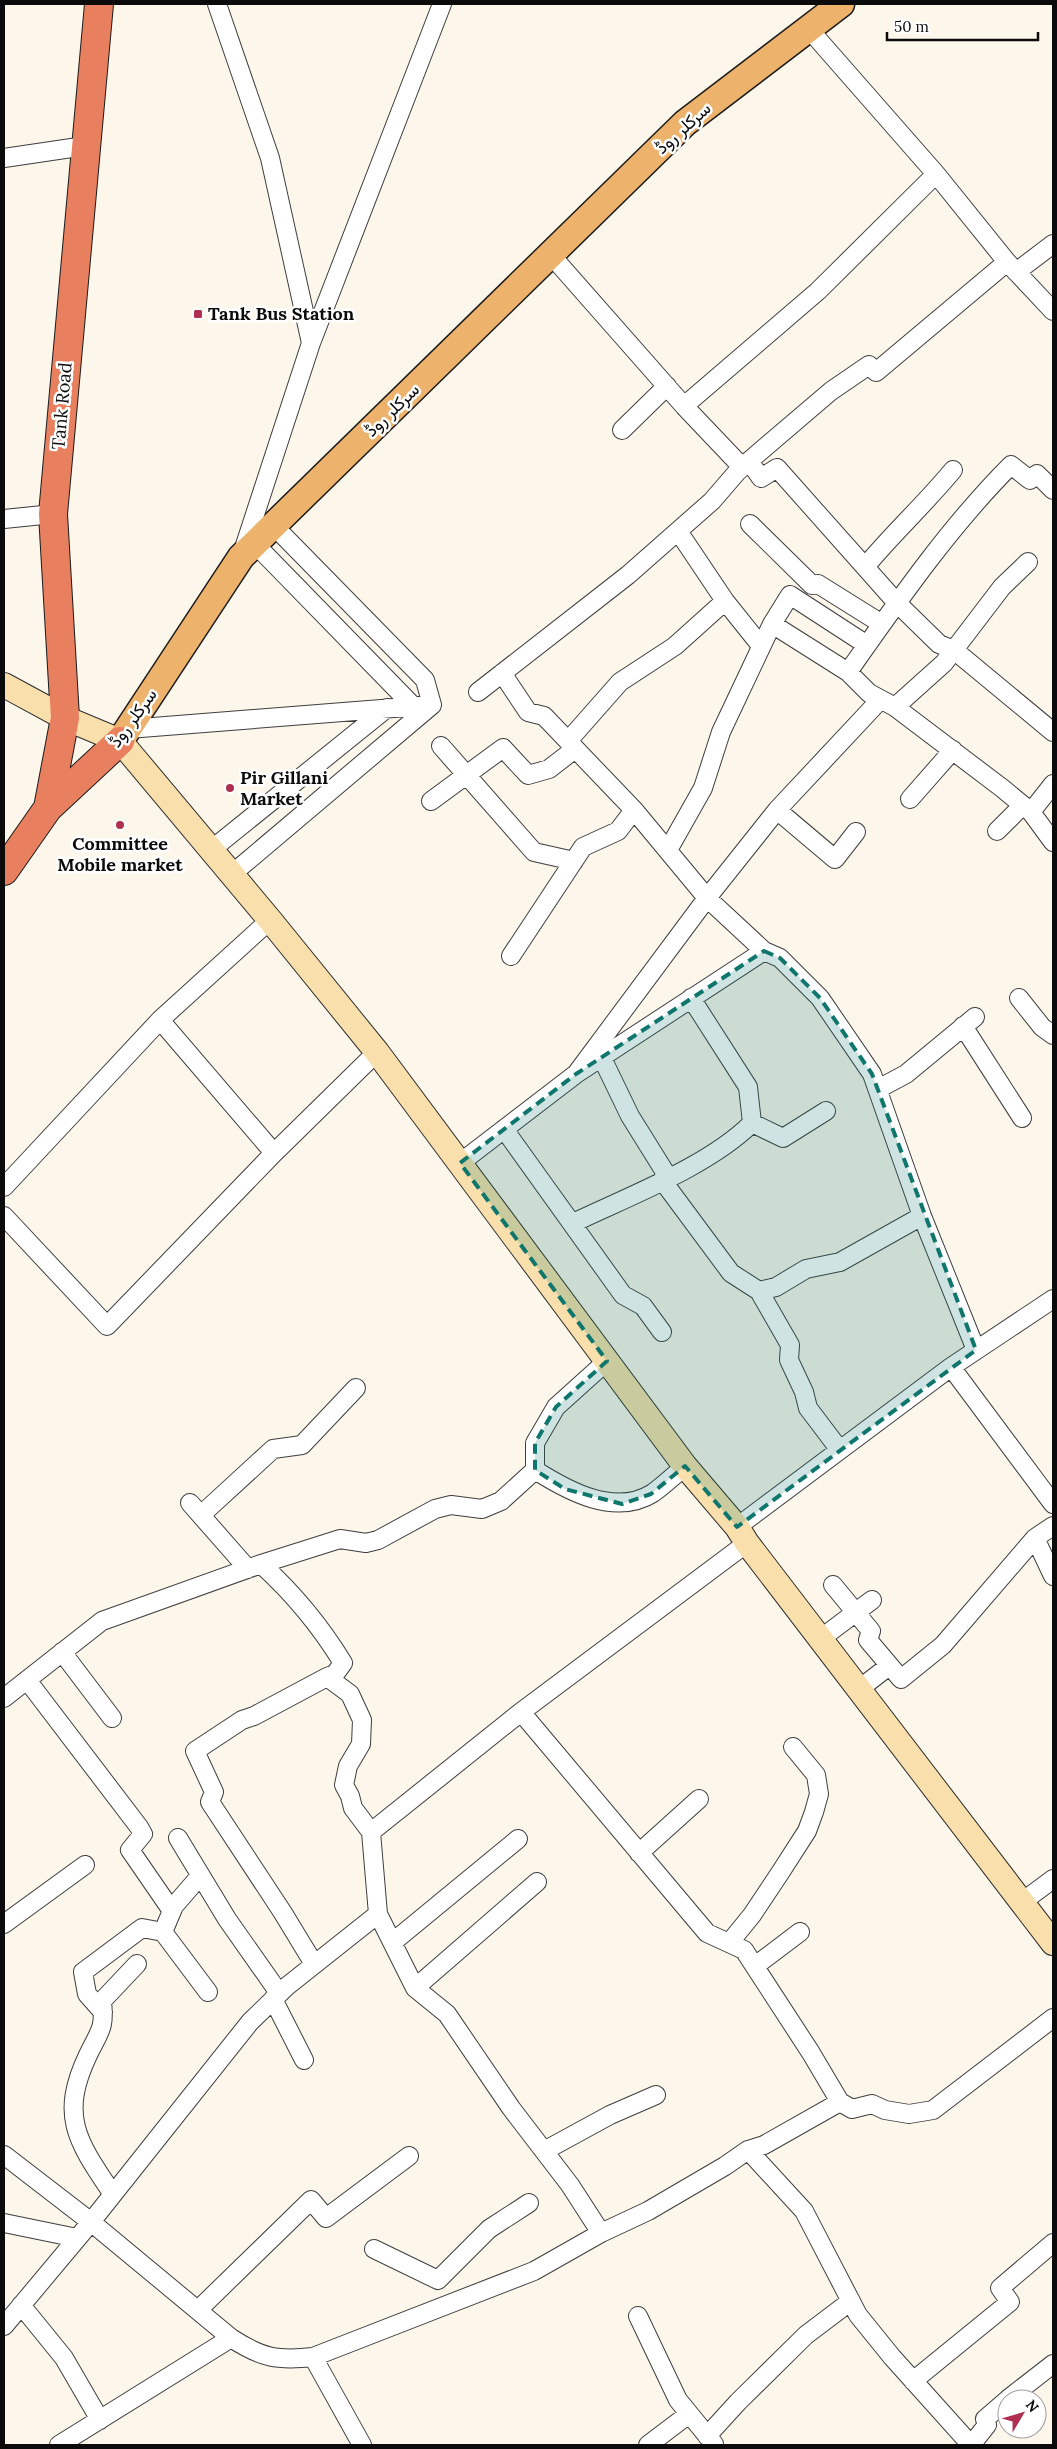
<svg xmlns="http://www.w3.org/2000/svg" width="1057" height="2449" viewBox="0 0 1057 2449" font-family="Lora,Vazirmatn,serif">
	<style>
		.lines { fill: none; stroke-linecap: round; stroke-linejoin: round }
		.street-casing { stroke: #3e3e3e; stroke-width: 20 }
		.secondary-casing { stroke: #2d2d2d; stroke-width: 26 }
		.primary-casing { stroke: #1c1c1c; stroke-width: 29 }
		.highway-casing { stroke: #1c1c1c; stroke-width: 30 }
		.street { stroke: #fff; stroke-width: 18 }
		.secondary { stroke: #f8dfab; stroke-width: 24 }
		.primary { stroke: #edb26b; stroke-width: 26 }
		.highway { stroke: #e87f5e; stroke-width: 28 }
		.marked { fill: #0f766e; fill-opacity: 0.2; stroke: #0f766e; stroke-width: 4; stroke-dasharray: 10 6; stroke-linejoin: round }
		.poi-dot { fill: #af2f51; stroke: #fff; stroke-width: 2 }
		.labels { text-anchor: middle; stroke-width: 5; stroke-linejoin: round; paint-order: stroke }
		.street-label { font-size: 18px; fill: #0b0b0b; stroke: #fff }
		.poi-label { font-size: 18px; font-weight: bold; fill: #0b0b0b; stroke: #fff; text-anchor: start }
	</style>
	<rect width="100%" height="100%" fill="#fdf6eb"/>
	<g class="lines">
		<defs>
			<path id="street" d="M217 4 270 158 311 343
				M808 28 936 174 1007 262 1053 311
				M4 158 85 146
				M551 255 684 406 742 467
				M1016 272 1053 244
				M684 406 818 291 936 174
				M622 430 667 386
				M749 461 761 478 777 468 897 603 939 644 954 650 1053 732
				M4 519 53 514
				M750 524 812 585 818 584 882 624
				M273 525 425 680 432 705
				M678 531 725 601 761 646
				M254 543 413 706
				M243 551 311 343 442 4
				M865 567C893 533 925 504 953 470
				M772 624 848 672 869 693 895 707 1002 788 1031 812 1053 842
				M848 672C898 601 950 526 1011 465L1030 480 1037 474 1053 490
				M502 673 528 712 544 716 634 810 707 898 764 951 780 958 820 998 872 1074 922 1216 976 1350
				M478 692 628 575 712 501 737 472 749 461 831 391 869 365 876 372 1007 262
				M895 707 944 663 1002 587 1028 562
				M128 729 432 705
				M568 741 620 682 675 646 725 601
				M441 746 534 852 574 861
				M910 799 953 750
				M431 801 503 748 528 775 549 769 575 749
				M777 810 835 859 856 832
				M1031 812 1053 784
				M997 831 1023 805
				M211 850 387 708
				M668 850 703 788 721 732 772 624 790 595 867 645
				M232 874 432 705
				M511 956 583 847 618 831 634 810
				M691 998 748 1087 752 1123
				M1019 998 1042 1027 1053 1035
				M160 1020 274 1153
				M963 1026 1022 1118
				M602 1058 630 1116 668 1177
				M576 1074 707 898 777 810 880 700
				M878 1089 906 1074 975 1017
				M752 1123 783 1138 826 1111
				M504 1129 623 1295 643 1306 662 1332
				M460 1163 576 1074 764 951
				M662 1180 731 1273 759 1291 790 1345 789 1360 804 1392 808 1408 839 1449
				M4 1187 160 1020 270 920
				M4 1216 107 1326 274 1153 377 1052
				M573 1223C629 1196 709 1166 752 1123
				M759 1291 776 1287 806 1269 840 1262 922 1216
				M951 1367 1053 1504
				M535 1470C568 1491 615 1517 653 1493 664 1485 675 1475 685 1466
				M190 1503 248 1569
				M201 1515 273 1449 302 1445 356 1388
				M737 1527 951 1367 1053 1299
				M1035 1538 1053 1576
				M261 1564C293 1593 321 1627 343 1663L335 1674 327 1677 350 1694 362 1720 361 1744 348 1766 344 1785 350 1796 353 1808 371 1832 378 1914 415 1988 447 2014 511 2108 570 2185 601 2233
				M833 1585 871 1631 868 1640 901 1679 943 1645 1035 1538 1053 1526
				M819 1640 872 1600
				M62 1652 112 1718
				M27 1680 139 1827 143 1834 130 1850 172 1911
				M858 1690 889 1666
				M4 1698 102 1621 261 1564 340 1539 366 1543 378 1540 435 1509 451 1505 482 1509 501 1501 535 1470V1443L556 1407 607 1361
				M521 1712 707 1933 744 1950 811 2053 840 2102
				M371 1832 521 1712 747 1543
				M178 1838 227 1919 279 1993
				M639 1853 699 1799
				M200 1876 174 1906 163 1932 208 1992
				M1022 1902 1053 1879
				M4 1924 85 1865
				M393 1942 518 1839
				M730 1942 752 1915 780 1873 807 1831 814 1812 819 1794 816 1775 793 1747
				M314 1964 283 1913 210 1802 214 1792 195 1751 242 1720 254 1716 327 1677
				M755 1966 800 1932
				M415 1988 537 1882
				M273 1999 304 2060
				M103 2012 87 1994 83 1972 142 1928 163 1932
				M748 2150 804 2211 858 2315 892 2357 971 2445
				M544 2151 610 2115 656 2095
				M4 2155 91 2222 231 2338C262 2358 277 2361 313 2357L534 2271 601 2233 648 2211 725 2166 748 2150 764 2145 840 2102 852 2109 872 2104 885 2110 909 2114 933 2110 1053 2018
				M112 2193C77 2141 59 2116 88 2055 100 2030 105 2029 102 2001L137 1964
				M4 2223 77 2238
				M374 2249 438 2280 489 2229 529 2203
				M21 2305 64 2358 100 2420
				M198 2310 311 2200 326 2218 409 2156
				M638 2316 678 2400 714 2444
				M4 2326 91 2222 250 2022 286 1987 378 1914
				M313 2357 362 2445
				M913 2381 1010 2302 1000 2288 1053 2243
				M1008 2399 1053 2364
				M707 2436 738 2402 806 2335 851 2301
				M59 2445 231 2338
				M648 2445 689 2414
				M971 2445 987 2425 985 2419 1007 2400"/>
			<path id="secondary" d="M4 685 65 718 120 741 270 920 377 1052 685 1466 737 1527 747 1543 1053 1943"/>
			<path id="primary" d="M120 741 241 557 685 123 841 4"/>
			<path id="highway" d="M48 808 65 718 53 514 99 4
				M4 871 48 808 120 741"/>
		</defs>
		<use href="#street" class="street-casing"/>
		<use href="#secondary" class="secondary-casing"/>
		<use href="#primary" class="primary-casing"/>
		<use href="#highway" class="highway-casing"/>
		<use href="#street" class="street"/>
		<use href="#secondary" class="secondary"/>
		<use href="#primary" class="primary"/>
		<use href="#highway" class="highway"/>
	</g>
	<path class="marked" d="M764 951 780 958 820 998 872 1074 976 1350 737 1527 685 1466 651 1494 622 1504 565 1489 535 1470V1443L556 1407 607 1361 460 1163 576 1074Z"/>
	<g class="poi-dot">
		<rect x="193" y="309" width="10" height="10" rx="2.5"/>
		<circle cx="230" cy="788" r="5"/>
		<circle cx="120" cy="825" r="5"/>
	</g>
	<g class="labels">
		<g class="street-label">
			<text transform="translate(683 128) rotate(-42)" y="6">سرکلر روڈ</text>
			<text transform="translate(62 406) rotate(-85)" y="6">Tank Road</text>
			<text transform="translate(392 410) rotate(-44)" y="6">سرکلر روڈ</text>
			<text transform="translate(133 718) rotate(-54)" y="6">سرکلر روڈ</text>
		</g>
		<g class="poi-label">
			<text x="208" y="320">Tank Bus Station</text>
			<text x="240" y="784">Pir Gillani<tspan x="240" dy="21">Market</tspan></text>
			<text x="120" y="850" text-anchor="middle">Committee<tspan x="120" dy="21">Mobile market</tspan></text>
		</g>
	</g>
	<rect width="1057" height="2449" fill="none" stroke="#0b0b0b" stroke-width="10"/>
	<g transform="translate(1022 2414) rotate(52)"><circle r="24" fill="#ffffff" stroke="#9d9d9d"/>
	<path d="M0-4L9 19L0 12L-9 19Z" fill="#af2f51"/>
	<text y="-8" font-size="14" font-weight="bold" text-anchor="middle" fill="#0b0b0b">N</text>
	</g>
	<path d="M887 32v8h151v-8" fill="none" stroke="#0b0b0b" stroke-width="2.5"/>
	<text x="894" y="32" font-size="15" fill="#0b0b0b" stroke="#ffffff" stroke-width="4" paint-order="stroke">50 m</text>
</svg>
